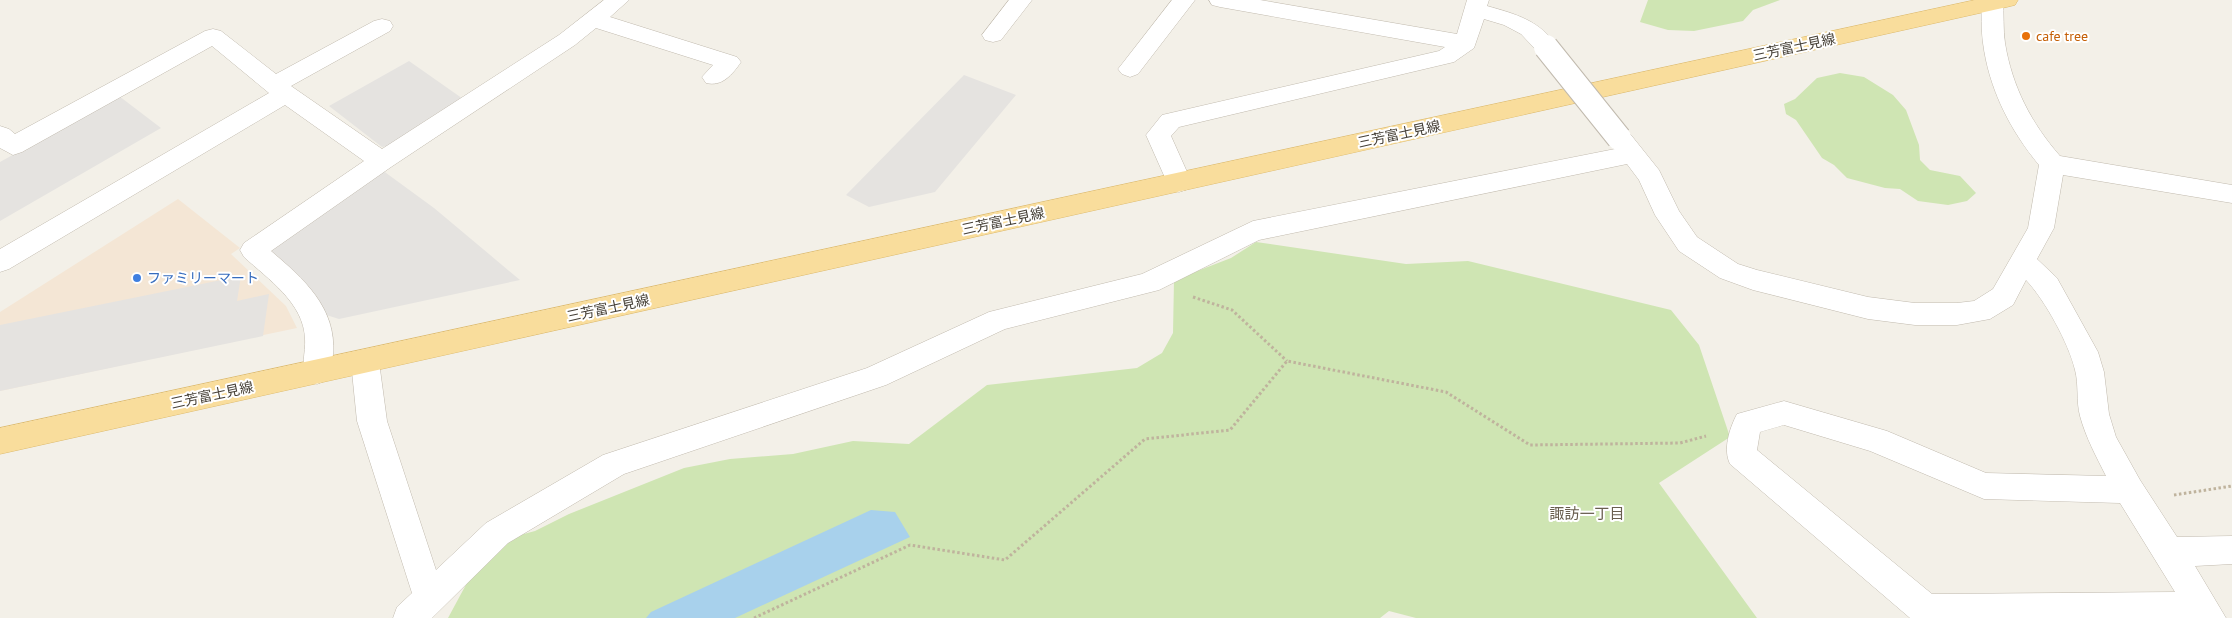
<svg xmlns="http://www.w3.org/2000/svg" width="2232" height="618" viewBox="0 0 2232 618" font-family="'PT Sans','Noto Sans JP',sans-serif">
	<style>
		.commercial { fill: #f4e6d5 }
		.green { fill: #cfe5b3 }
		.parking { fill: #e5e3e0 }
		.water { fill: #a8d1ec }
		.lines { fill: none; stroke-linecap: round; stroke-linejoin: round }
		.minor-casing { stroke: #c1baae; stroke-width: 1 }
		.major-casing { stroke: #ddba6c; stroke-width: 1 }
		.path { stroke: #bfb39d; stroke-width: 3; stroke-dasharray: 2.5 2.5; stroke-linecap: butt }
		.minor { fill: #fff; fill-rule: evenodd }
		.major { fill: #f9dd9c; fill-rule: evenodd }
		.minor-bridge-casing { stroke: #c1baae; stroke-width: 26; stroke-linecap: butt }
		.minor-bridge { stroke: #fff; stroke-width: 24 }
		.food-dot { fill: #e8710a; stroke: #fff; stroke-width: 2 }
		.shop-dot { fill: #3f7fe0; stroke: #fff; stroke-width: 2 }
		.labels { text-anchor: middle; stroke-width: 4; stroke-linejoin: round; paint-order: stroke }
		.food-label { font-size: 14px; fill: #c56008; stroke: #fff; text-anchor: start }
		.street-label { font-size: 14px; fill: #464037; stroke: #fff }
		.shop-label { font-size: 14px; fill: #366cbe; stroke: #fff; text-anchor: start }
		.neighbourhood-label { font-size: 15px; fill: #695e4f; stroke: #fff }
	</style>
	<rect width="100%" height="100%" fill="#f3f0e8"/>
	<path class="commercial" d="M178 199 240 248 231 254 286 306 297 328 0 391V312Z"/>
	<path class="green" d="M1648 0H1780L1753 10 1743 21 1694 31 1668 30 1640 22Z
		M1840 73 1864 77 1893 95 1906 110 1919 145 1920 160 1930 170 1960 176 1976 193 1967 201 1948 205 1918 201 1900 189 1885 188 1847 178 1834 165 1822 158 1796 120 1786 114 1784 104 1795 99 1817 78Z
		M1256 242 1406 264 1468 261 1671 310 1699 345 1730 437 1659 483 1757 618H1416L1389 611 1380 618H448L468 581 501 540 535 531 569 514 684 468 730 459 793 454 853 441 909 444 987 385 1137 368 1162 353 1173 333 1174 280 1231 258Z"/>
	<path class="parking" d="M409 61 466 101 396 144 382 147 329 106Z
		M964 75 1016 95 935 192 869 207 846 195Z
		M119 96 161 128 0 221V162Z
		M382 170 434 208 520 280 339 319 320 313 266 252Z
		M241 276 237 301 269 294 263 336 0 391V325Z"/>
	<path class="water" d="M871 510 895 512 910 537 735 618H646L651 612Z"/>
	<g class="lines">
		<defs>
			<path id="minor" d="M604 0H629L610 17 737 57 741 62C732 75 722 87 706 83L702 77 713 65 596 28 575 45 391 167 271 251C303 278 337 308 333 354 332 364 332 372 327 380L317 384 307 380C300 367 306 353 305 339 304 303 268 279 244 257L240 250 244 243 364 161 285 105 9 269 0 272V249L269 93 212 46 22 152 13 155 0 148V126L9 129 15 134 205 31 213 29 221 31 276 74 374 21 382 19 390 21 393 26 390 31 291 86 382 149 559 35Z
				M1009 0H1032L1001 40 993 42 985 40 982 35Z
				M1172 0H1195L1138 74 1130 77 1122 74 1118 69 1122 64Z
				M1209 0H1260L1457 34 1467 0H1489L1487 6C1516 14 1541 21 1557 47L1554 52 1546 54 1538 52 1521 34 1504 25 1484 19 1474 48 1454 62 1179 127 1171 136 1192 183 1188 189 1179 192 1170 189 1146 135 1162 115 1439 51 1445 47 1220 7 1212 5Z
				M1981 0H2003C2004 14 2003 29 2005 43 2012 86 2031 123 2060 156L2232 185V203L2063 175 2054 228 2037 259 2057 278 2098 352 2104 372 2109 414 2116 437 2140 480 2177 537 2232 536V564L2195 566 2226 618H1910L1730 464C1723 450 1729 429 1737 414L1784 401 1887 431 1986 473 2106 476C2096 456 2086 438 2080 416 2076 401 2079 385 2075 370 2069 344 2045 300 2026 280L2013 305 1990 319 1957 325H1915L1868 319 1753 290 1720 278 1679 251 1655 215 1639 180 1627 164 1259 240 1159 290 1005 329 886 385 624 474 508 543 432 618H393L397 607 412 593 357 421 351 362 355 354 365 350 375 354 379 362 387 421 436 570 486 523 603 455 867 368 989 312 1142 274 1253 221 1615 149 1610 141 1613 135 1622 132 1631 135 1659 170 1679 211 1697 237 1738 264 1757 270 1868 297 1915 303H1957L1974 301 1993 289 2028 228 2039 165C2010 130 1989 89 1983 43 1981 29 1982 14 1981 0ZM1784 425 1870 451 1984 499 2120 503 2175 592 1932 594 1757 450 1760 432Z"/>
			<path id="major" d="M1975 0H2018L2015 5 2007 7 0 454V428Z"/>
		</defs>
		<use href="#minor" class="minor-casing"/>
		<use href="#major" class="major-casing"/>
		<path class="path" d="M1193 297 1232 310 1287 361
			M2174 495 2232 486
			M754 618 910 545 1005 560 1145 439 1230 430 1287 361 1446 392 1530 445 1680 443 1706 436"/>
		<use href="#minor" class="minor"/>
		<use href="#major" class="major"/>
		<defs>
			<path id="minor-bridge" d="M1546 47 1619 138"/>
		</defs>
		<use href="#minor-bridge" class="minor-bridge-casing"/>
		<use href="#minor-bridge" class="minor-bridge"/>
	</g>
	<circle class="food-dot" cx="2026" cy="36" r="5"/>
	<circle class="shop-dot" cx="137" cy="278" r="5"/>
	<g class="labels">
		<g class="food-label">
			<text x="2036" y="41">cafe tree</text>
		</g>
		<g class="street-label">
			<text transform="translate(1794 47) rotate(-12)" y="5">三芳富士見線</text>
			<text transform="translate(1399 134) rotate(-12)" y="5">三芳富士見線</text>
			<text transform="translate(1003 221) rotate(-12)" y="5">三芳富士見線</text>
			<text transform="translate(608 308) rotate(-12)" y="5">三芳富士見線</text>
			<text transform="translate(212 395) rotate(-12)" y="5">三芳富士見線</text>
		</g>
		<g class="shop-label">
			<text x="147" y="283">ファミリーマート</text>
		</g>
		<g class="neighbourhood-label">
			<text x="1587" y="519">諏訪一丁目</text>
		</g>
	</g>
</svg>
